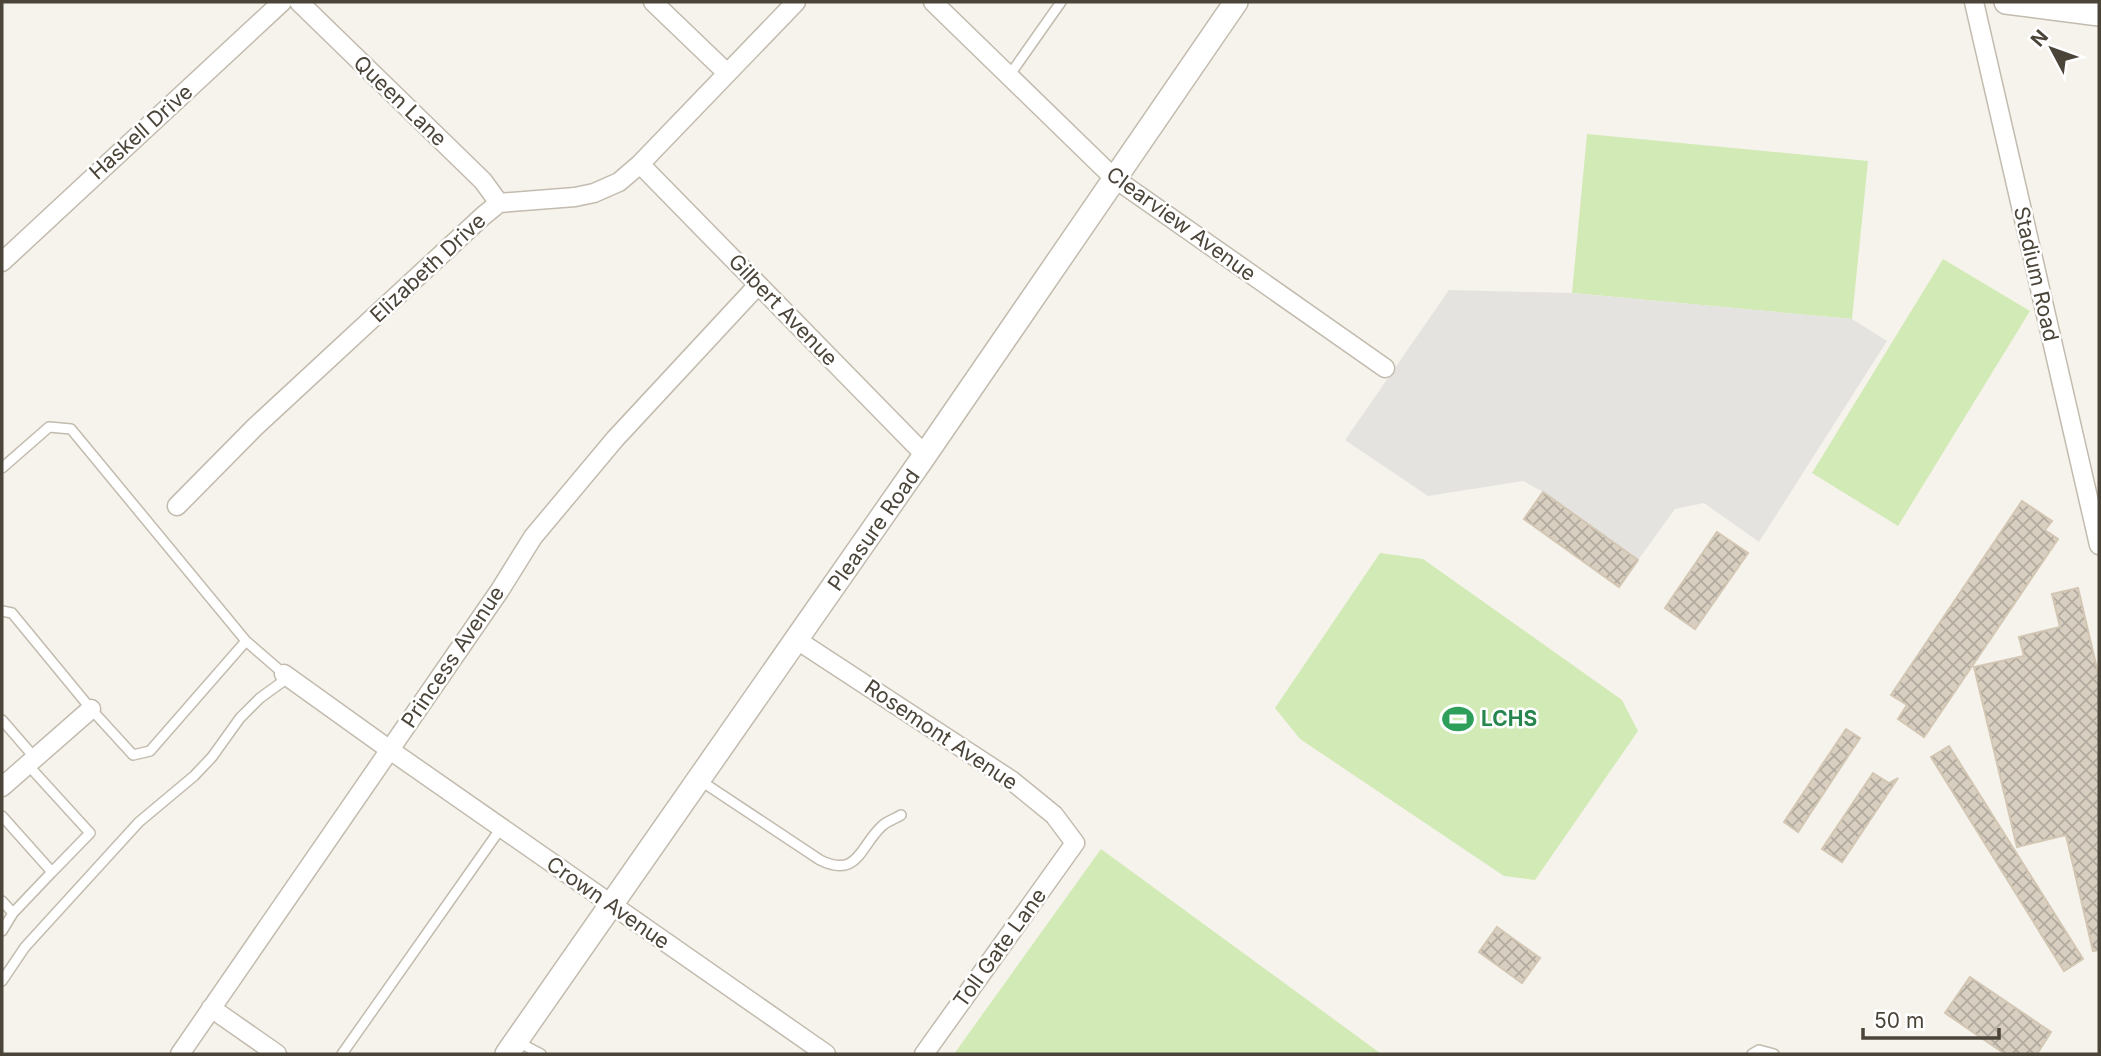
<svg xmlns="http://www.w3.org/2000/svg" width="2101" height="1056" viewBox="0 0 2101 1056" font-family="Inter,sans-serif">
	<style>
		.pitch { fill: #d2eab5 }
		.parking { fill: #e5e3e0 }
		.building { fill: url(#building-cross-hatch); stroke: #d3c7b4; stroke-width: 2 }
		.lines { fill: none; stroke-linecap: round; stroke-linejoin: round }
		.service-casing { stroke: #c2bbae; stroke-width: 12 }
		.minor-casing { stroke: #c2bbae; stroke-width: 21 }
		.tertiary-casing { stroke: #c2bbae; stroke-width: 26 }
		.service { stroke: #fff; stroke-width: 9 }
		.minor { stroke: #fff; stroke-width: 18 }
		.tertiary { stroke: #fff; stroke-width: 23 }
		.labels { text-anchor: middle; stroke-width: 5; stroke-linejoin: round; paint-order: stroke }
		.street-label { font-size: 21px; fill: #4b4439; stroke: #fff }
		.leisure-label { font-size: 21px; font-weight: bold; fill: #27864d; stroke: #fff; text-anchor: start }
	</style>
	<defs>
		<pattern id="building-cross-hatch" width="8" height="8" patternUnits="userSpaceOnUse" patternTransform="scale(1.75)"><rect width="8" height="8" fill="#d8cfc1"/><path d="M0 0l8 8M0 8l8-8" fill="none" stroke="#b1aa9e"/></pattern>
	</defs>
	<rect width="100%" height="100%" fill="#f6f3ec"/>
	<path class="pitch" d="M1587 134 1868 161 1852 319 1572 293Z
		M1943 259 2030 311 1898 526 1812 473Z
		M1380 553 1423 559 1622 700 1638 731 1535 880 1504 876 1300 739 1275 708Z
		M1101 849 1380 1053 1379 1054H954Z"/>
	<path class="parking" d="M1449 290 1572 293 1852 319 1887 341 1759 542 1704 503 1675 509 1638 560 1543 492 1523 481 1428 496 1345 440Z"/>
	<path class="building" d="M1543 492 1638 560 1619 587 1524 519Z
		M2022 501 2052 521 2045 530 2058 539 1924 737 1898 719 1907 705 1891 695Z
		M1717 532 1748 553 1695 629 1665 608Z
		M2078 588 2099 677V950L2093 951 2066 835 2017 847 1974 667 2024 656 2019 637 2060 627 2052 594Z
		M1846 729 1860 738 1798 832 1784 822Z
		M1949 746 2083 959 2064 971 1931 757Z
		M1873 773 1889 783 1898 778 1842 862 1822 849Z
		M1497 927 1540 958 1522 983 1479 952Z
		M1970 977 2051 1032 2037 1054H2005L1945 1013Z"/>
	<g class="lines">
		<defs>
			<path id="service" d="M1009 76 1061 2
				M2 468 49 427 71 429 246 641
				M2 611 12 613 91 709 133 755 150 751 246 641 284 674
				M2 720 35 758
				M28 765 90 833 52 872
				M701 781 820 860C858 879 860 846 882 826 887 821 895 819 901 815
				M2 816 52 872 13 913 2 901
				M2 931 13 913
				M2 981 25 947 139 822 194 776 212 757 240 718 260 698 289 677
				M518 1042 541 1054
				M342 1054 501 828
				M1752 1054 1759 1050 1774 1054"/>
			<path id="minor" d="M299 2 483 181 499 203
				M653 2 727 73
				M933 2 1114 178 1385 368
				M1974 2 2099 545
				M640 164 925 455
				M2 262 282 2
				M177 506 255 427 483 216 499 203 575 197 594 193 619 182 640 164 796 2
				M797 640 1011 780 1054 815 1075 843 924 1054
				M284 674 390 750 826 1054
				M2 787 91 709
				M211 1008 277 1054
				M180 1054 500 590 533 537 615 439 758 285"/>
			<path id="tertiary" d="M2006 2 2099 14
				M507 1054 925 455 1236 2"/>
		</defs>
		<use href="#service" class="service-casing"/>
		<use href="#minor" class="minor-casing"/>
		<use href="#tertiary" class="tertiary-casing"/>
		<use href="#service" class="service"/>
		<use href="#minor" class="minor"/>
		<use href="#tertiary" class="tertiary"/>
	</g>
	<defs>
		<symbol id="stadium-bare" viewBox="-9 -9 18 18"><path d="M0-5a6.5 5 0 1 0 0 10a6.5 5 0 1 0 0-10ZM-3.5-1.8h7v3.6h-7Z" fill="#2e9e5b" stroke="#fff" stroke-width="2.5" paint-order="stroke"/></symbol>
	</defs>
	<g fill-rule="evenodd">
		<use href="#stadium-bare" x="1436" y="697" width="44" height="44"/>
	</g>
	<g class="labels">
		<g class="street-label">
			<text transform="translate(400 101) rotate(44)" y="7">Queen Lane</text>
			<text transform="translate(141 132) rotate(-42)" y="7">Haskell Drive</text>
			<text transform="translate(1181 224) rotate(36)" y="7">Clearview Avenue</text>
			<text transform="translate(428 268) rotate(-43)" y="7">Elizabeth Drive</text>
			<text transform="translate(2036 274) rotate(77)" y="7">Stadium Road</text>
			<text transform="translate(783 310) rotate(46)" y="7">Gilbert Avenue</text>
			<text transform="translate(874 530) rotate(-55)" y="7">Pleasure Road</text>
			<text transform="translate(453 657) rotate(-56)" y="7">Princess Avenue</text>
			<text transform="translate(941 735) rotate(34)" y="7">Rosemont Avenue</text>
			<text transform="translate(608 903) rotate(35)" y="7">Crown Avenue</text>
			<text transform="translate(1000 948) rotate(-54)" y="7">Toll Gate Lane</text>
		</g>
		<g class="leisure-label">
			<text x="1481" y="726">LCHS</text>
		</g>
	</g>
	<rect width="2101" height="1056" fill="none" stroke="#4b4439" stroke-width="7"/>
	<g transform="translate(2052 49) rotate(311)" stroke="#ffffff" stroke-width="5" paint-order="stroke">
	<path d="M0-5L12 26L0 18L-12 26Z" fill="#4b4439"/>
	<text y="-10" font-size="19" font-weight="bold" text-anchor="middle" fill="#4b4439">N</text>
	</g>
	<path d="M1863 1028v10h136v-10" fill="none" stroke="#4b4439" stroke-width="3.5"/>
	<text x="1874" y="1028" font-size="21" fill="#4b4439" stroke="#ffffff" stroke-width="5" paint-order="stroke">50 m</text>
</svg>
